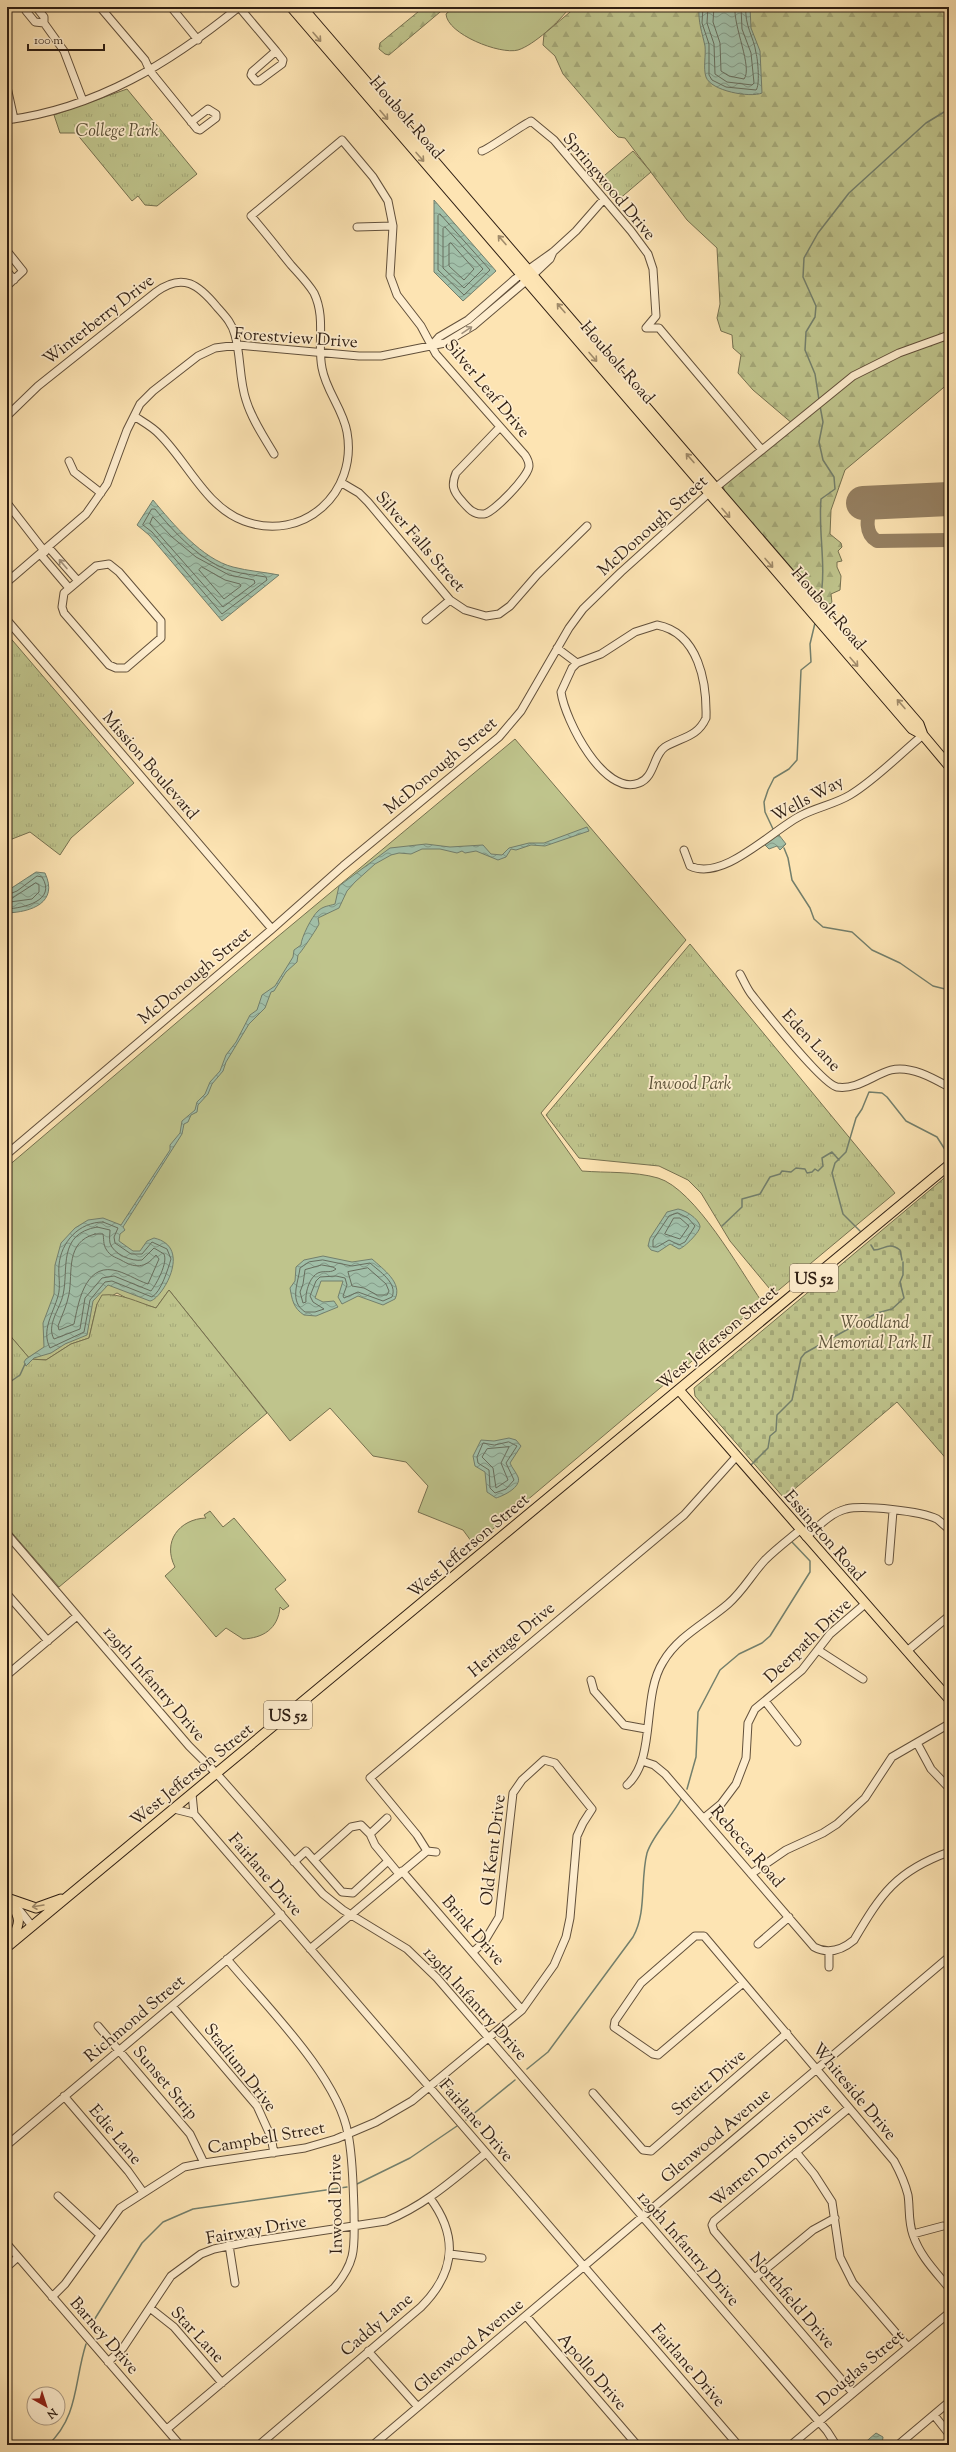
<svg xmlns="http://www.w3.org/2000/svg" width="956" height="2452" viewBox="0 0 956 2452" font-family="'Sorts Mill Goudy',serif">
	<style>
		.green { fill: #bfc48c; stroke: #767150 }
		.forest { fill: url(#forest-firs); stroke: #767150 }
		.cemetery { fill: url(#cemetery-stones); stroke: #767150 }
		.park { fill: url(#park-tufts); stroke: #767150 }
		.water { fill: url(#water-waves); stroke: #737f6c }
		.lines { fill: none; stroke-linecap: round; stroke-linejoin: round }
		.shore { stroke: #686e5e; stroke-width: 1 }
		.stream { stroke: #737f6c; stroke-width: 1.5 }
		.taxiway { stroke: #968163; stroke-width: 14 }
		.runway { stroke: #968163; stroke-width: 34 }
		.minor-casing { stroke: #62503b; stroke-width: 9 }
		.major-casing { stroke: #2e1e13; stroke-width: 11 }
		.minor { stroke: #feedce; stroke-width: 7 }
		.major { stroke: #fde4b3; stroke-width: 9 }
		.oneway { stroke: #a08b6b }
		.oneway2 { stroke: #a0907a }
		.labels { text-anchor: middle; stroke-width: 3.5; stroke-linejoin: round; paint-order: stroke }
		.shield { fill: #feedce; stroke: #6c5c4b; stroke-width: 1 }
		.shield-label { font-size: 16px; font-weight: bold; fill: #2e1e13 }
		.street-label { font-size: 17px; fill: #2e1e13; stroke: #feedce }
		.park-label { font-size: 17px; font-style: italic; fill: #5a5037; stroke: #feedce }
	</style>
	<defs>
		<pattern id="forest-firs" width="22" height="20" patternUnits="userSpaceOnUse"><rect width="22" height="20" fill="#bfc48c"/><path d="M5 1l3.5 6h-7zM16 11l3.5 6h-7z" fill="#a4a878"/></pattern>
		<pattern id="cemetery-stones" width="16" height="16" patternUnits="userSpaceOnUse"><rect width="16" height="16" fill="#bfc48c"/><path d="M2 7V4a2 2 0 0 1 4 0v3zM10 15v-3a2 2 0 0 1 4 0v3z" fill="#a4a878"/></pattern>
		<pattern id="park-tufts" width="24" height="20" patternUnits="userSpaceOnUse"><rect width="24" height="20" fill="#bfc48c"/><path d="M3 7l-1-3M5 7V3M7 7l1-3M15 17l-1-3M17 17v-4M19 17l1-3" fill="none" stroke="#a4a878"/></pattern>
		<pattern id="water-waves" width="16" height="10" patternUnits="userSpaceOnUse"><rect width="16" height="10" fill="#a1bfa8"/><path d="M0 5q4-4 8 0t8 0" fill="none" stroke="#849b88"/></pattern>
	</defs>
	<rect width="100%" height="100%" fill="#fde4b3"/>
	<filter id="stains"><feTurbulence type="fractalNoise" baseFrequency=".005" numOctaves="4"/><feColorMatrix values="0 0 0 0 .2 0 0 0 0 .09 0 0 0 0 .02 0 0 0 .5 -.17"/></filter>
	<radialGradient id="worn" r=".72"><stop offset=".6" stop-color="#630" stop-opacity="0"/><stop offset="1" stop-color="#630" stop-opacity=".3"/></radialGradient>
	<path class="green" d="M454 7H570C560 21 534 45 518 50 500 55 447 34 446 14Z
		M515 739 686 940 541 1113 582 1171C606 1173 634 1171 658 1178 695 1189 740 1270 762 1302L474 1545 463 1530 418 1512 428 1486 406 1462 373 1456 330 1408 290 1441 169 1290 156 1308 130 1300 117 1293 97 1304 89 1338 71 1344 46 1360 30 1359 7 1332V1167L276 938Z
		M210 1511 223 1527 234 1518 286 1580 275 1589 289 1606 283 1610 280 1607C278 1629 263 1638 243 1639L226 1628 216 1637 165 1576 175 1567C162 1542 179 1519 206 1518L204 1515Z"/>
	<path class="forest" d="M424 7H446L389 55 385 54 379 49 380 43Z
		M576 7H949V383L845 470 831 510 830 534 841 543 842 547 838 551 842 561 837 562V567L841 576 840 590 831 594 832 603 821 606 726 496 722 482 793 424 753 390 738 373 741 355 733 348 732 335 721 331 717 318 720 304 717 248 687 220 625 138 618 137 610 129 563 74 555 56 543 45 544 34Z"/>
	<path class="cemetery" d="M949 1174V1462L897 1402 784 1498 695 1396 694 1388Z"/>
	<path class="park" d="M127 89 197 174 157 206 145 205 138 196 132 201 76 133H60L54 115Z
		M633 151 651 172 617 201 598 181Z
		M7 634 134 783 71 838 60 855 30 832 7 841Z
		M690 944 895 1193 774 1294 730 1241 701 1193 688 1180 659 1166 579 1158 546 1115Z
		M169 1290 267 1413 59 1587 7 1527V1332L30 1359 46 1360 71 1344 89 1338 97 1304 102 1295C121 1293 137 1302 156 1308Z"/>
	<path class="water" d="M699 7H750L751 28 760 51 762 93C750 98 711 91 706 77 703 68 706 56 705 46 702 32 698 22 699 7Z
		M434 200 496 271 463 301 434 272Z
		M153 500C173 524 202 559 233 567 248 571 264 572 279 575L222 621 149 535 137 525Z
		M587 827 589 831 545 846 531 845 516 850 511 849 506 857 498 860 476 851 465 853 462 851 457 853 440 849H422L411 854 399 853 391 855 375 864 355 882 347 891 339 908 318 918C318 920 319 922 319 924 318 927 300 954 298 955L297 962 286 972 274 991 271 992 265 1008 249 1024 226 1062 223 1071 212 1084 208 1094 198 1105 197 1112 191 1115 188 1122 184 1124 182 1134 123 1227 125 1230 120 1234 119 1241 133 1251H140L147 1241 154 1238C194 1247 161 1300 150 1301L108 1285 93 1301 87 1335 65 1344 51 1353 34 1358 26 1366 24 1362 26 1359 44 1347 43 1323 54 1294 55 1265 61 1243 75 1228 88 1220 103 1218 121 1225 170 1150V1145L180 1133 182 1121 195 1110 197 1102 205 1094 210 1082 220 1071 226 1055 236 1042 250 1015 257 1010 262 995 275 986 293 957 294 950 301 945C301 938 312 916 318 911 323 906 329 906 335 904L339 886 390 848 426 844 450 847 483 845 491 854 502 855 509 848 529 843H544Z
		M776 835H779L786 844 780 850 777 846 769 849 765 845Z
		M36 872 45 873C59 903 31 912 7 913V891Z
		M678 1209C685 1210 698 1218 700 1226 701 1231 684 1248 679 1249L670 1244 658 1252 651 1250 648 1246 650 1238 667 1212Z
		M323 1256 352 1262 372 1259C383 1269 403 1283 395 1299L383 1305 358 1296 342 1304 338 1297 343 1281H321L315 1298 323 1302 334 1301 338 1307 316 1316 304 1315C293 1308 292 1299 290 1288L295 1281 296 1267 304 1260Z
		M509 1438 516 1440 521 1446 510 1463C512 1468 516 1472 518 1477 522 1487 503 1496 496 1498L487 1492 485 1472 475 1466 473 1456 481 1440 494 1441Z
		M876 2433 883 2437 882 2445H862Z"/>
	<g class="lines">
		<path class="shore" d="M703 7 702 23 709 44V75L712 80 726 87 756 90C760 86 758 60 756 53 754 37 744 25 746 7
			M708 7 707 23 714 44 715 74 727 82 752 85 754 83 751 53 742 29 741 7
			M714 7 713 22 720 43 721 71 729 76 744 79C753 68 733 26 735 7
			M440 214 490 270 464 295 438 270V216Z
			M445 227 483 269 464 288 443 268V229Z
			M451 243 474 269 464 280 449 266V244Z
			M152 509H155C174 532 202 563 232 571 243 574 254 575 266 577L267 580 222 614 152 532 143 525Z
			M153 517 172 537 196 557 229 575 254 580 255 583 223 607 150 524Z
			M202 567 225 580 240 584 241 586 224 599 199 570Z
			M36 883 39 885V892L32 899 10 902V900Z
			M7 895 17 891 37 876 42 877C57 901 23 908 7 909
			M678 1213 688 1218 695 1226 685 1242 679 1245 669 1240 657 1247H653V1240L669 1216Z
			M674 1218H680L689 1226 680 1239 665 1234Z
			M103 1222 118 1228 114 1237 115 1243 131 1254H142L152 1242 167 1249 171 1259C168 1269 161 1292 152 1297L112 1281 105 1282 90 1300 84 1332 50 1348C41 1330 53 1314 58 1296 61 1286 58 1275 59 1265 61 1242 79 1222 103 1222Z
			M97 1227 110 1230C110 1234 109 1238 110 1243 113 1254 132 1262 142 1260L154 1248 164 1254C168 1263 157 1283 151 1291L114 1276 102 1278 85 1298 80 1329 54 1339C46 1325 60 1309 63 1295 69 1269 57 1234 97 1227Z
			M95 1234H103C104 1239 103 1244 106 1249 110 1256 115 1257 121 1260 134 1268 145 1269 156 1255L159 1259 148 1284C136 1280 125 1272 113 1270 84 1265 78 1305 74 1324L59 1330 58 1326C62 1315 67 1305 69 1294 73 1272 65 1242 95 1234Z
			M323 1260 352 1266 370 1263C379 1271 398 1283 392 1297L383 1301 358 1292 344 1298 343 1296 347 1285 345 1278 336 1276 320 1277 316 1281 310 1296 313 1302 324 1309 315 1312H305C289 1301 298 1284 300 1268L309 1262Z
			M322 1265 333 1267 336 1269C331 1273 327 1271 321 1272 310 1274 305 1292 306 1302L303 1303 300 1292 303 1284 305 1270Z
			M368 1268 386 1284 389 1291 387 1295H377L364 1288 352 1286 348 1272Z
			M509 1442 517 1446 506 1463 514 1480 506 1489 495 1493 490 1488 489 1470 478 1463 477 1457 483 1443 494 1445Z
			M509 1447 501 1463 508 1480 496 1488 493 1468 482 1457 487 1449Z"/>
		<path class="stream" d="M819 400 815 374 805 350 806 332 815 317 816 306 803 277 804 258 818 233 849 193 926 123 949 109
			M820 601C827 566 818 534 821 499L835 489 834 477 823 460 819 442 823 422 820 406
			M773 829 765 812 764 802 768 790 774 778 789 769 797 760 801 670 811 662 810 644 815 623
			M784 848 788 858 792 880 810 908 814 919 823 927 852 932 872 950 900 963 933 986 949 990
			M722 1226 742 1207V1199L760 1194 770 1177 780 1174 782 1171 791 1172 796 1168 805 1169 807 1173 812 1172 815 1169 818 1171 823 1166 822 1158 832 1152 839 1160
			M860 1231 843 1214 832 1173 835 1163 846 1152 856 1118 862 1109 869 1092 882 1093 887 1097 906 1121 937 1137 949 1156
			M871 1245 874 1250C884 1250 888 1241 900 1250L902 1260
			M7 1384 20 1375 25 1364
			M750 1466 768 1448 770 1436 776 1431 777 1415 792 1400 801 1358 805 1353 877 1313 892 1309 904 1298 900 1282 903 1275V1262
			M687 1789 696 1757 698 1712 720 1670 739 1654 762 1643 770 1636 810 1572V1561L792 1542
			M527 2069 548 2052 633 1937C647 1912 640 1881 647 1853 653 1834 672 1817 681 1799
			M466 2120 515 2080
			M357 2184 410 2158 457 2126
			M91 2325 142 2243 163 2222 193 2209 347 2187
			M48 2445C79 2416 74 2381 86 2344"/>
		<path class="taxiway" d="M871 503C868 516 863 533 877 541L949 540"/>
		<path class="runway" d="M863 503 949 499"/>
		<defs>
			<path id="minor" d="M26 7V11L35 22 44 23
				M36 7 44 17V23L64 51 83 101
				M100 7 145 60 150 71 197 129 200 130 216 118V114L208 109 191 122
				M171 7 198 40
				M239 7 276 51 252 72 251 75 256 81H259L282 64 283 60 276 51
				M7 87 14 119
				M7 120C97 108 170 63 239 7
				M482 151C487 150 521 126 531 121L554 140 631 231 648 254 653 269 656 316 646 328H659L762 450
				M357 227 393 226
				M7 251 23 271 7 286
				M7 271 14 280
				M432 345 439 337 468 320 515 279 553 252 576 231 604 199
				M7 416 38 386 156 292C183 272 199 285 217 307 225 316 232 323 235 335 241 356 239 379 246 400 252 420 264 437 274 454
				M134 416C143 422 153 427 160 435 188 463 206 507 244 521 303 543 358 493 347 432 343 409 326 391 322 368 317 343 326 318 314 293 308 283 299 274 291 265 278 249 265 232 251 216L342 140 373 177 388 201 393 226 390 276 397 295 421 326 436 354 525 455C527 458 529 462 529 466 529 476 493 513 484 514 473 515 468 508 461 500 453 491 451 485 456 473L500 427
				M69 461 74 472 101 493
				M342 483 359 493 368 502 450 600 465 610 486 616 499 614 510 606 537 575 587 526
				M7 503 45 552
				M49 548 78 581
				M41 555 69 588
				M109 564 119 572 161 621V638L126 668H116L109 665 64 613 62 607 64 593 96 566Z
				M7 582 86 514 107 484 127 430 140 404 153 391 198 356 215 348 238 345 359 356H381L445 343 473 326 533 275 550 259 553 252
				M7 620 272 929
				M426 620 450 600
				M657 625C699 633 707 683 706 718 697 738 681 737 665 747 653 755 655 777 639 783 604 797 565 720 561 692L572 668 577 663 601 654 635 632Z
				M557 648 577 663
				M684 850 690 866C724 882 773 829 802 815 818 807 835 804 850 795 875 780 900 754 923 735
				M740 974C744 981 747 989 752 995 764 1010 822 1084 837 1087 857 1090 873 1075 891 1070 910 1065 933 1078 949 1087
				M7 1154 272 929 343 866 499 737 521 711 569 628 583 609 621 572 709 493 853 376 899 353 949 335
				M7 1534 189 1746 217 1774 323 1894 343 1910 407 1949 437 1978 827 2431 836 2445
				M806 1537C818 1527 830 1513 846 1509 864 1505 921 1511 937 1519 941 1522 945 1526 949 1529
				M889 1561 893 1511
				M7 1594 48 1641
				M818 1650 863 1679
				M907 1651 949 1616
				M7 1675 77 1616
				M591 1680 594 1691 624 1725 646 1729
				M765 1701 797 1742
				M917 1743 931 1769 949 1788
				M642 1761 654 1765 665 1774 814 1947C829 1955 842 1950 854 1940 881 1894 896 1871 949 1852
				M627 1785C657 1758 641 1697 663 1662 678 1636 706 1623 728 1604 743 1591 752 1574 765 1560 776 1549 788 1540 800 1530
				M192 1794 194 1814
				M174 1809 194 1814 738 2445
				M387 1818 370 1834 375 1845 399 1874
				M704 1818 721 1804 736 1784 746 1758 748 1723 755 1709 802 1670 830 1634 865 1604
				M427 1851 417 1835 370 1778 684 1515 736 1457
				M314 1860 351 1827 361 1825 370 1834
				M294 1862 306 1851 342 1892 353 1893 388 1861
				M402 1871 522 2010
				M751 1874 786 1850 823 1833 837 1824 865 1798 892 1757 949 1724
				M16 1906 32 1926
				M758 1944 789 1917
				M310 1949 427 1851 436 1852
				M829 1967V1952
				M743 1983 658 2055 653 2054 614 2027 615 2021 641 1983 695 1936H704L894 2161C900 2172 905 2183 908 2195 910 2208 908 2221 913 2235 920 2256 935 2271 949 2288
				M172 2006 257 2106 271 2137 274 2153
				M98 2026 190 2134 204 2163
				M593 2093 643 2150 651 2151 787 2033
				M64 2096 128 2171 143 2192
				M849 2108 714 2221 712 2225 714 2231 853 2393
				M7 2145 281 1914
				M796 2152 814 2174 832 2202 840 2257 853 2283 908 2347
				M58 2196 99 2234
				M913 2234 943 2226
				M7 2244 180 2445
				M229 2245 235 2283
				M450 2254 482 2258
				M7 2267 18 2257
				M755 2278 813 2230 835 2218
				M52 2297 65 2284 120 2208 184 2167 204 2163 305 2148 336 2139 376 2122 412 2101 522 2010 554 1965 566 1937 570 1918 577 1836 583 1823 592 1809 555 1763 544 1760 522 1780 513 1793 499 1917 484 1942 473 1952
				M150 2308 174 2327 222 2383
				M526 2316 637 2445
				M368 2351 418 2407
				M108 2362 123 2348 171 2276 201 2254 214 2249 247 2242 386 2221C424 2206 454 2179 486 2153
				M934 2415 949 2434
				M167 2429 334 2288C358 2260 354 2245 354 2210 353 2185 353 2158 348 2134 338 2076 264 2004 227 1959
				M259 2445 421 2307C455 2273 459 2237 430 2198
				M373 2445 949 1957
				M791 2445 949 2313
				M898 2445 949 2402"/>
			<path id="major" d="M291 7 912 729 923 735 949 766
				M302 7 919 724 923 735
				M679 1390 949 1699
				M10 1899 36 1908 61 1899
				M10 1899C20 1919 22 1920 11 1941
				M7 1947 949 1165"/>
		</defs>
		<use href="#minor" class="minor-casing"/>
		<use href="#major" class="major-casing"/>
		<use href="#minor" class="minor"/>
		<use href="#major" class="major"/>
	</g>
	<defs><path id="oneway-shaft" d="M-6 0H5M1.5-3L5.5 0L1.5 3" fill="none" stroke-width="1.6" stroke-linecap="round" stroke-linejoin="round"/></defs>
	<g class="oneway">
		<use href="#oneway-shaft" transform="translate(317 37) rotate(49)"/>
		<use href="#oneway-shaft" transform="translate(384 115) rotate(49)"/>
		<use href="#oneway-shaft" transform="translate(420 157) rotate(49)"/>
		<use href="#oneway-shaft" transform="translate(502 240) rotate(-131)"/>
		<use href="#oneway-shaft" transform="translate(561 308) rotate(-131)"/>
		<use href="#oneway-shaft" transform="translate(593 357) rotate(49)"/>
		<use href="#oneway-shaft" transform="translate(690 458) rotate(-131)"/>
		<use href="#oneway-shaft" transform="translate(726 513) rotate(49)"/>
		<use href="#oneway-shaft" transform="translate(769 563) rotate(49)"/>
		<use href="#oneway-shaft" transform="translate(854 662) rotate(49)"/>
		<use href="#oneway-shaft" transform="translate(901 704) rotate(-131)"/>
		<use href="#oneway-shaft" transform="translate(38 1906) rotate(171)"/>
	</g>
	<g class="oneway2">
		<use href="#oneway-shaft" transform="translate(467 330) rotate(-34)"/>
		<use href="#oneway-shaft" transform="translate(63 564) rotate(-131)"/>
	</g>
	<g class="labels">
		<g class="shield">
			<rect x="790" y="1264" width="48" height="28" rx="3"/>
			<rect x="264" y="1701" width="48" height="28" rx="3"/>
		</g>
		<g class="shield-label">
			<text x="814" y="1284">US 52</text>
			<text x="288" y="1721">US 52</text>
		</g>
		<g class="street-label">
			<text transform="translate(407 117) rotate(49)" y="6">Houbolt Road</text>
			<text transform="translate(610 186) rotate(50)" y="6">Springwood Drive</text>
			<text transform="translate(98 319) rotate(-38)" y="6">Winterberry Drive</text>
			<text transform="translate(296 337) rotate(4)" y="6">Forestview Drive</text>
			<text transform="translate(618 362) rotate(49)" y="6">Houbolt Road</text>
			<text transform="translate(488 388) rotate(50)" y="6">Silver Leaf Drive</text>
			<text transform="translate(652 525) rotate(-42)" y="6">McDonough Street</text>
			<text transform="translate(421 541) rotate(49)" y="6">Silver Falls Street</text>
			<text transform="translate(829 608) rotate(49)" y="6">Houbolt Road</text>
			<text transform="translate(151 765) rotate(49)" y="6">Mission Boulevard</text>
			<text transform="translate(440 765) rotate(-40)" y="6">McDonough Street</text>
			<text transform="translate(807 798) rotate(-28)" y="6">Wells Way</text>
			<text transform="translate(194 975) rotate(-40)" y="6">McDonough Street</text>
			<text transform="translate(812 1040) rotate(47)" y="6">Eden Lane</text>
			<text transform="translate(717 1337) rotate(-40)" y="6">West Jefferson Street</text>
			<text transform="translate(825 1535) rotate(49)" y="6">Essington Road</text>
			<text transform="translate(468 1545) rotate(-40)" y="6">West Jefferson Street</text>
			<text transform="translate(511 1639) rotate(-40)" y="6">Heritage Drive</text>
			<text transform="translate(807 1640) rotate(-44)" y="6">Deerpath Drive</text>
			<text transform="translate(155 1683) rotate(49)" y="6">129th Infantry Drive</text>
			<text transform="translate(191 1774) rotate(-39)" y="6">West Jefferson Street</text>
			<text transform="translate(748 1846) rotate(49)" y="6">Rebecca Road</text>
			<text transform="translate(492 1850) rotate(-83)" y="6">Old Kent Drive</text>
			<text transform="translate(266 1874) rotate(49)" y="6">Fairlane Drive</text>
			<text transform="translate(474 1930) rotate(49)" y="6">Brink Drive</text>
			<text transform="translate(476 2003) rotate(48)" y="6">129th Infantry Drive</text>
			<text transform="translate(134 2018) rotate(-40)" y="6">Richmond Street</text>
			<text transform="translate(241 2067) rotate(52)" y="6">Stadium Drive</text>
			<text transform="translate(166 2082) rotate(50)" y="6">Sunset Strip</text>
			<text transform="translate(708 2082) rotate(-41)" y="6">Streitz Drive</text>
			<text transform="translate(855 2091) rotate(50)" y="6">Whiteside Drive</text>
			<text transform="translate(477 2120) rotate(49)" y="6">Fairlane Drive</text>
			<text transform="translate(116 2134) rotate(50)" y="6">Edie Lane</text>
			<text transform="translate(715 2135) rotate(-40)" y="6">Glenwood Avenue</text>
			<text transform="translate(266 2137) rotate(-10)" y="6">Campbell Street</text>
			<text transform="translate(770 2154) rotate(-40)" y="6">Warren Dorris Drive</text>
			<text transform="translate(335 2204) rotate(-91)" y="6">Inwood Drive</text>
			<text transform="translate(256 2229) rotate(-10)" y="6">Fairway Drive</text>
			<text transform="translate(689 2248) rotate(49)" y="6">129th Infantry Drive</text>
			<text transform="translate(793 2300) rotate(49)" y="6">Northfield Drive</text>
			<text transform="translate(376 2324) rotate(-40)" y="6">Caddy Lane</text>
			<text transform="translate(198 2334) rotate(47)" y="6">Star Lane</text>
			<text transform="translate(105 2335) rotate(49)" y="6">Barney Drive</text>
			<text transform="translate(468 2345) rotate(-40)" y="6">Glenwood Avenue</text>
			<text transform="translate(689 2365) rotate(49)" y="6">Fairlane Drive</text>
			<text transform="translate(860 2367) rotate(-40)" y="6">Douglas Street</text>
			<text transform="translate(593 2371) rotate(49)" y="6">Apollo Drive</text>
		</g>
		<g class="park-label">
			<text x="117" y="136">College Park</text>
			<text x="690" y="1089">Inwood Park</text>
			<text x="875" y="1328">Woodland<tspan x="875" dy="20">Memorial Park II</tspan></text>
		</g>
	</g>
	<rect width="956" height="2452" fill="none" stroke="#fde4b3" stroke-width="24"/>
	<rect x="8" y="8" width="940" height="2436" fill="none" stroke="#2e1e13" stroke-width="2"/>
	<rect x="12" y="12" width="932" height="2428" fill="none" stroke="#2e1e13"/>
	<g transform="translate(46 2406) rotate(141)"><circle r="19" fill="#feedce" stroke="#ab9a83"/>
	<path d="M0-3L7 15L0 10L-7 15Z" fill="#8f2418"/>
	<text y="-6" font-size="11" font-weight="bold" text-anchor="middle" fill="#2e1e13">N</text>
	</g>
	<path d="M28 44v6h76v-6" fill="none" stroke="#2e1e13" stroke-width="2"/>
	<text x="34" y="44" font-size="12" fill="#2e1e13" stroke="#feedce" stroke-width="3" paint-order="stroke">100 m</text>
	<rect width="100%" height="100%" filter="url(#stains)"/>
	<rect width="100%" height="100%" fill="url(#worn)"/>
</svg>
